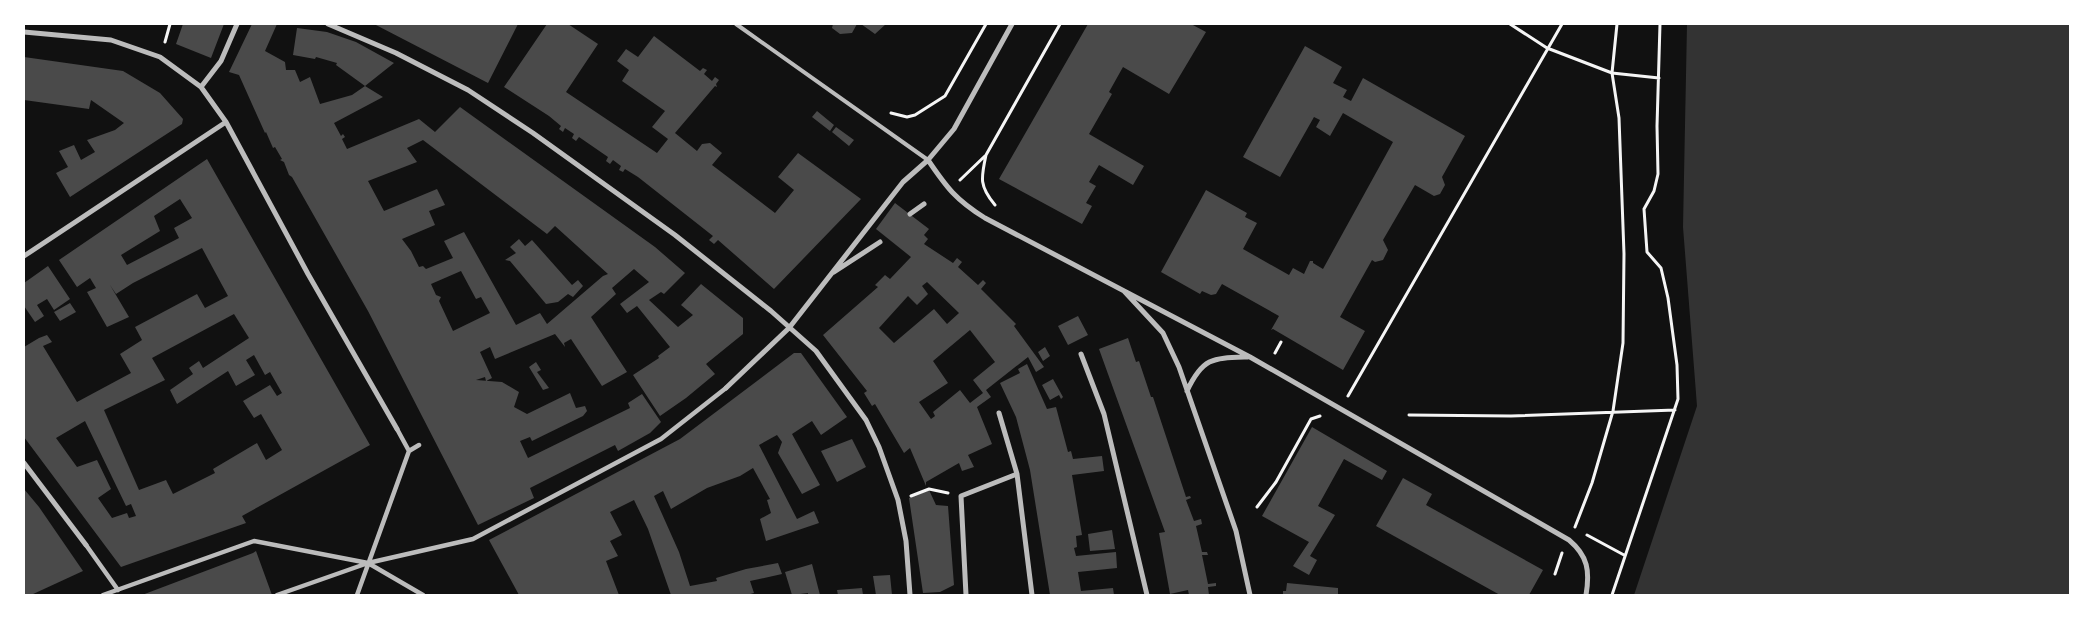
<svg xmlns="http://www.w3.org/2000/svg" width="2094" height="619" viewBox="0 0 2094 619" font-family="Montserrat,sans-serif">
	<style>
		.water { fill: #333 }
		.building { fill: #4a4a4a; fill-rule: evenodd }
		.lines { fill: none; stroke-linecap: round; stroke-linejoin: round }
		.path { stroke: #f5f5f5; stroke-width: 3 }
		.service { stroke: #bcbcbc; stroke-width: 4 }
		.pedestrian { stroke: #bcbcbc; stroke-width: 4.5 }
		.minor { stroke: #bcbcbc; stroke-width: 5 }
	</style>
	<rect width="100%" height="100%" fill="#111"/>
	<path class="water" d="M1687 24H2070V595H1634L1697 406 1683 227Z"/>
	<path class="building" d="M183 24H224L211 58 176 44Z
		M252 24H277L265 51 285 62 286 70H295L300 82 310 77 320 104 352 95 365 86 336 65 337 63 316 57 315 59 293 55 297 28 327 32 356 42 394 63 365 86 383 97 334 123 341 136 343 134 345 137 342 139 347 149 419 119 435 132 460 107 655 247 685 273 664 294 661 292 649 300 678 327 693 315 681 305 701 284 743 318V334L706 364 715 374 686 398 660 416 633 375 659 358 658 356 670 347 637 306 627 313 620 304 649 282 634 269 612 288 616 294 591 317 627 372 602 386 571 339 564 343 565 347 555 334 495 359 490 347 480 352 492 378 486 381 485 377 476 380 502 382 519 392 514 407 527 414 570 393 576 408 585 406 587 411 583 416 532 441 530 437 520 441 528 458 630 408 628 403 642 394 661 422 650 433 618 451 615 445 530 488 534 498 478 525 368 311 292 177 289 175 284 162 280 160 282 159 275 147 273 148 266 132 265 133 239 75 229 72ZM423 140 547 234 555 226 608 274 603 276 547 324 540 313 516 325 464 232 444 241 453 258 426 269 423 266 419 267 411 251 402 239 435 225 429 211 445 205 437 189 384 211 368 181 417 162 407 148ZM461 271 476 299 481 297 490 313 453 331 439 301 441 297 436 295 431 284Z
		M374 24H518L488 83Z
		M547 24H568L598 44 566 92 657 153 668 139 652 127 665 111 622 81 629 70 617 61 626 49 638 57 654 36 700 71 703 68 707 70 704 74 712 81 715 77 719 80 716 84 717 87 715 86 675 133 697 151 702 144 710 143 722 153 712 165 775 213 794 190 778 177 798 153 861 199 774 289 718 240 714 244 709 240 713 236 638 177 625 169 623 172 619 170 621 166 613 160 610 164 606 161 608 157 579 137 576 141 572 138 574 134 565 128 563 132 559 129 561 126 549 116 504 87Z
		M833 24H857L852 33 840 34 832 28Z
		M861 24H886L875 34Z
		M1088 24H1191L1206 32 1169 94 1123 67 1109 92 1112 94 1089 134 1144 166 1133 185 1099 165 1089 182 1096 186 1086 203 1092 206 1082 224 999 179Z
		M1305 46 1342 67 1333 83 1347 90 1343 97 1351 101 1363 78 1465 136 1442 177 1445 185 1440 194 1434 196 1415 185 1383 240 1388 250 1383 260 1375 262 1372 260 1340 317 1365 331 1343 370 1273 329 1271 330 1279 316 1222 284 1216 294 1211 295 1202 291 1200 294 1161 272 1206 190 1247 213 1245 217 1257 223 1243 249 1289 275 1293 268 1304 274 1310 261H1313V263L1323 269 1393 142 1343 113 1330 136 1316 127 1320 120 1314 117 1280 177 1243 157Z
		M24 57 123 71 160 93 183 119 182 124 70 197 56 173 68 167 59 151 74 145 81 160 95 152 87 140 115 130 124 123 91 100 89 109 24 100Z
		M817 111 834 125 830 131 812 117Z
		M836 127 854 140 849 146 832 132Z
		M207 159 370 445 242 516 246 523 121 567 24 437V347L39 338 47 335 52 342 43 346 77 402 131 373 120 354 142 340 135 327 197 294 205 308 228 296 202 248 133 283 116 294 110 285 129 317 107 327 87 292 96 288 90 278 77 287 59 260ZM180 199 192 218 174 228 179 238 127 265 121 255 160 231 154 216ZM234 314 249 338 203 368 199 361 189 368 193 374 170 390 177 404 228 371 236 386 255 375 246 360 254 355 265 375 270 372 282 393 277 396 270 385 243 401 254 418 261 414 282 450 266 460 257 443 213 469 215 473 173 494 166 480 139 490 104 410 165 380 152 358ZM85 421 126 506 131 504 136 516 129 518 127 513 112 518 98 498 111 489 97 460 77 467 56 438Z
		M895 203 929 229 924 235 928 239 924 244 953 263 957 258 962 262 958 267 978 285 983 280 986 283 981 289 1016 324 1014 326 1044 367 1036 372 1028 357 986 390 991 397 977 407 992 444 968 455 974 467 962 471 959 463 926 482V486L910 448 904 453 875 404 872 406 864 393 867 391 823 335 878 287 875 285 885 275 890 279 911 257 876 229ZM927 282 959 313 947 324 934 309 894 343 879 328 908 296 917 305 928 294 922 286ZM970 330 995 362 973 380 983 393 970 403 960 390 933 412 935 416 931 419 919 402 948 383 933 361Z
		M519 239 525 246 532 240 572 285 578 280 583 286 573 297 568 294 558 302 546 304 510 261 505 260 516 253 510 247Z
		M48 266 70 299 54 310 47 299 37 305 44 316 35 322 24 306V283Z
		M70 303 76 312 60 321 54 312Z
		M1078 316 1088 335 1068 345 1058 326Z
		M1128 338 1136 362 1139 361 1151 397H1153L1186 497 1190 496 1191 498 1186 500 1194 521 1201 519 1202 524 1196 526 1202 552H1207L1208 555H1202L1208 584 1216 583V586L1208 587 1209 595H1189L1188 590 1170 594 1159 533 1165 532 1099 349Z
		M1045 347 1050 356 1043 361 1038 352Z
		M794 353H801L847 417 821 435 812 421 792 434 820 485 802 494 778 453 782 442 777 435 759 445 797 519 814 511 819 523 766 541 760 519 771 513 767 500 770 499 753 468 740 476 707 488 671 509 663 491 654 496 679 552 690 586 717 581 716 578 746 569 778 563 782 574 750 581 754 593 747 595H671L648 529 634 500 610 512 622 535 610 541 618 556 606 561 619 595H519L489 540 680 439Z
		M536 362 541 370 537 372 549 388 543 390 529 367Z
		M1027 364 1047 409 1056 407 1068 452 1071 451 1073 459 1102 456 1104 471 1072 475 1082 535 1076 536 1077 547 1074 548 1076 556 1116 552 1117 568 1078 572 1081 591 1113 588 1114 595H1050L1030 470 1016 417 1000 383 1020 373 1018 369Z
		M1053 379 1063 397 1061 399 1059 395 1050 400 1042 385Z
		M1312 427 1387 471 1382 480 1344 459 1318 506 1335 515 1310 556 1317 560 1309 575 1293 566 1309 542 1262 516Z
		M852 439 866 467 837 482 821 451Z
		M1403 478 1432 494 1426 505 1543 570 1529 595H1500L1376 526Z
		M24 489 39 507 83 571 31 595H24Z
		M929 490 936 505 948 506 954 585 940 592 923 593 909 498Z
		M1112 530 1115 549 1090 551 1088 534Z
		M256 551 272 595H142L253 553Z
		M812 564 820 595H808V593L792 595 785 572Z
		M890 575 892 595H876L873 576Z
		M1287 583 1338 588V595H1283V591H1286Z
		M862 588 863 595H838L837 590Z"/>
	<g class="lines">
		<path class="path" d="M1510 24 1547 48 1612 73 1659 78
			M165 42 170 24
			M891 113 907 117 915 115 945 96 986 24
			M986 155C981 178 979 186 995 205
			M960 180 986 155 1060 24
			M1275 353 1281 342
			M1348 396 1562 24
			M1409 415 1511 416 1675 410
			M911 496 929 489 948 493
			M1257 507 1276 482 1311 419 1320 416
			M1575 527 1592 483 1613 411 1623 343 1624 254 1619 118 1612 73 1617 24
			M1587 535 1624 555
			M1555 574 1562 553
			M1612 595 1678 399 1677 365 1668 298 1661 268 1647 252 1644 209 1654 191 1658 174 1657 126 1660 24"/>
		<path class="service" d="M736 24 928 160"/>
		<path class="pedestrian" d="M397 429 409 451
			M86 545 118 590
			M103 595 254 541 368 563 473 539 661 439 726 388
			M277 595 368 563 423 595
			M357 595 409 451 419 445"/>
		<path class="minor" d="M328 24 396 53 468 90 533 133 675 235 771 311 816 351 866 420 879 447 898 500 906 541 910 595
			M24 32 111 40 160 57 201 87 226 122 308 274 397 429
			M201 87 221 61 237 24
			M928 160C947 188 956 200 985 218L1250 357 1569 540C1588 556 1590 571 1586 595
			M910 214 924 204
			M24 256 226 122
			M834 272 880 242
			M1124 291 1163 333 1179 367 1236 531 1250 595
			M1081 354 1104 414 1147 595
			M726 388 789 328 903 182 928 160 954 129 1012 24
			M1187 391C1203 357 1213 358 1248 357
			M999 413 1017 474 1032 595
			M24 463 86 545
			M966 595 961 496 1017 474"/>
	</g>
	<rect width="2094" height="619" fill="none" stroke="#ffffff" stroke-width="50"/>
</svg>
